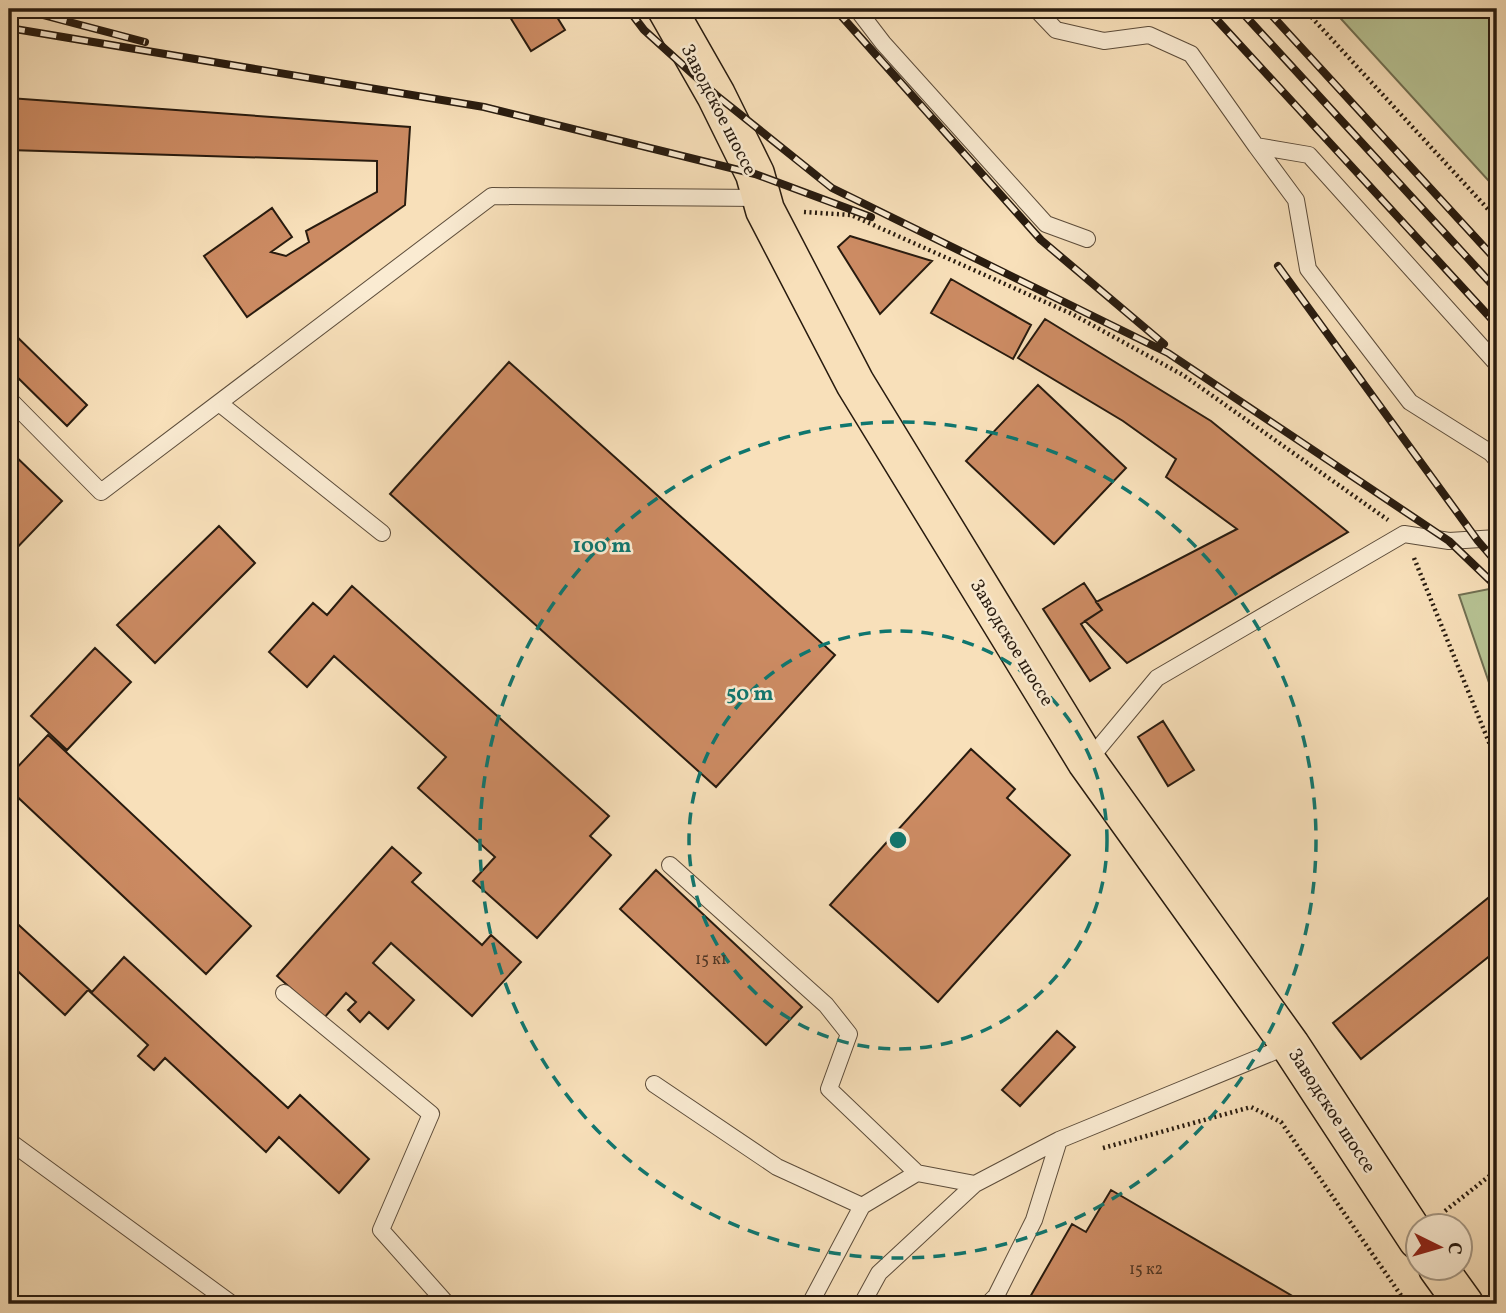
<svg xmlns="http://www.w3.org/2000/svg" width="1506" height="1313" viewBox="0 0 1506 1313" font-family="Vollkorn,serif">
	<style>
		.garden { fill: #b7c394; stroke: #706f52; stroke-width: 2 }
		.building { fill: #cc8b63; stroke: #281b0f; stroke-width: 2 }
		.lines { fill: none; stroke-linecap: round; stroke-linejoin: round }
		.service-casing { stroke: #5c4c3a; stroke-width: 18 }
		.primary-casing { stroke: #281b0f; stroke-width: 41 }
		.path { stroke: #281b0f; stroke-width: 4.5; stroke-dasharray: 2 3.5; stroke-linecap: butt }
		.service { stroke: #faebd2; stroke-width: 16 }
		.primary { stroke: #f8e0ba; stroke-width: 38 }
		.rail-casing { stroke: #281b0f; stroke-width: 8 }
		.rail { stroke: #faebd2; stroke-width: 5; stroke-dasharray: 16; stroke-linecap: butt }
		.ring { fill: none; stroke: #0f766e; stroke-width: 3.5; stroke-dasharray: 12 9 }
		.labels { text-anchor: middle; stroke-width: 5; stroke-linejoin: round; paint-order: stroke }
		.number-label { font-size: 16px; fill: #513724 }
		.street-label { font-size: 19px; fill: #281b0f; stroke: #faebd2 }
		.centre { fill: #0f766e; stroke: #faebd2; stroke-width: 3.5 }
		.ring-label { font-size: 21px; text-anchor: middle; font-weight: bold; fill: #0f766e; stroke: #faebd2; stroke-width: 5; stroke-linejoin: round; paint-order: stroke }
	</style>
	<rect width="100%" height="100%" fill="#f8e0ba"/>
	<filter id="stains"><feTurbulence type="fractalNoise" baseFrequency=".00286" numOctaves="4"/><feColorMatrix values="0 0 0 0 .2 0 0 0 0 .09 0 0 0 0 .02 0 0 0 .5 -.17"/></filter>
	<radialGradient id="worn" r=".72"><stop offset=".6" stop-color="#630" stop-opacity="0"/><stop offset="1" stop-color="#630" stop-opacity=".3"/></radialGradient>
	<path class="garden" d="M1332 9H1497V190Z
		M1494 588 1497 591V706L1459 595Z"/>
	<path class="building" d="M505 9H552L565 30 531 51Z
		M9 98 410 127 405 205 247 317 204 256 272 208 292 237 271 252 286 256 309 242 306 231 377 192V161L9 150Z
		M850 236 932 261 880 314 838 247Z
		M951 279 1031 325 1013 359 931 313Z
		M1045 319 1211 421 1348 532 1127 663 1085 621 1102 610 1096 602 1237 529 1166 477 1176 459 1123 421 1018 358Z
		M9 329 87 405 67 426 9 369Z
		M509 362 835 655 716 787 390 494Z
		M1038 385 1126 468 1054 544 966 461Z
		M9 450 62 501 9 556Z
		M219 526 255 563 155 663 117 625Z
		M1084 583 1102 610 1081 624 1110 668 1090 681 1043 609Z
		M352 586 609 816 590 836 611 855 537 938 473 881 495 857 418 788 446 757 334 656 307 687 269 652 313 603 327 615Z
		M95 648 131 682 67 750 31 716Z
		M1163 721 1194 770 1168 786 1138 737Z
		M48 735 251 926 206 974 9 789V776Z
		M971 749 1015 789 1007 798 1070 855 938 1002 830 905Z
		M392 847 421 873 412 882 482 945 491 935 521 962 472 1016 391 943 373 963 414 1000 388 1029 369 1012 360 1022 348 1010 356 1002 346 993 324 1018 277 976Z
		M656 870 802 1007 766 1045 620 909Z
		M1493 894 1497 899V950L1361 1059 1333 1023Z
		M10 917 92 992 124 957 288 1108 300 1095 369 1159 339 1193 279 1137 266 1152 165 1058 154 1070 138 1056 148 1045 88 990 65 1015 9 963Z
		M1057 1031 1075 1047 1020 1106 1002 1090Z
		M1111 1190 1306 1304H1026L1072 1224 1086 1232Z"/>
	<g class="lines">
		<defs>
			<path id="service" d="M857 9 883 43 1046 224 1087 239
				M1036 9 1056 30 1104 41 1149 35 1191 54 1256 146 1309 155 1497 364
				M1256 146 1296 200 1308 269 1410 402 1491 453 1497 460
				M9 399 101 492 492 196 761 198
				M219 403 382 533
				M1087 762 1157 678 1404 534 1449 541 1497 538
				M670 865 826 1005 849 1034 829 1089 917 1173 975 1184
				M284 993 431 1114 381 1230 447 1304
				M654 1084 777 1167 862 1206 917 1173
				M9 1141 232 1304
				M810 1304 862 1206
				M862 1304 879 1273 975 1184 1059 1140 1290 1045
				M988 1304 996 1296 1034 1220 1059 1140"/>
			<path id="primary" d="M667 9 716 95 755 174 765 210 855 383 1087 762 1290 1045 1418 1240
				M1438 1268 1464 1304"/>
		</defs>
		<use href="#service" class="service-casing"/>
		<use href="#primary" class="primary-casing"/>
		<path class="path" d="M1304 9 1497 219
			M804 212 851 215 1072 314 1183 375 1388 520
			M1414 558 1497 762
			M1103 1148 1251 1107 1281 1122 1407 1304
			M1445 1211 1497 1170"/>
		<use href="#service" class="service"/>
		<use href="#primary" class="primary"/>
		<defs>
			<path id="rail" d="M20 9 145 42
				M628 9 644 30 716 95 832 188 1168 353 1449 541 1497 587
				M835 9 1041 240 1164 344
				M1207 9 1497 325
				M1239 9 1497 290
				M1266 9 1497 261
				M9 28 484 107 755 174 871 217
				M1278 266 1478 541 1497 563"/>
		</defs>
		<use href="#rail" class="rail-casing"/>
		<use href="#rail" class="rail"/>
	</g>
	<g class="ring">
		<circle cx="898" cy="840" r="209"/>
		<circle cx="898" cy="840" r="418"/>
	</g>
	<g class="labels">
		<g class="number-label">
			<text x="711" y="964">15 к1</text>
			<text x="1146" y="1274">15 к2</text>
		</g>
		<g class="street-label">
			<text transform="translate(720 109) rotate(63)" y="7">Заводское шоссе</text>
			<text transform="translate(1013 642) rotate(59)" y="7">Заводское шоссе</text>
			<text transform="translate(1333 1110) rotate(57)" y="7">Заводское шоссе</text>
		</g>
	</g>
	<circle cx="898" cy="840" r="10" class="centre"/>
	<g class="ring-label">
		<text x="602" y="552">100 m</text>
		<text x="750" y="700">50 m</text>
	</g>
	<rect width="1506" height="1313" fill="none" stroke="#f8e0ba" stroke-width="35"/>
	<rect x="10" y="10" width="1485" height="1292" fill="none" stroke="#281b0f" stroke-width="3.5"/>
	<rect x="18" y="18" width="1471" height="1278" fill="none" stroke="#281b0f" stroke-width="2"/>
	<g transform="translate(1439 1247) rotate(95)"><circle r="33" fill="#faebd2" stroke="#a69884" stroke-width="2"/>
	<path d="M0-5L12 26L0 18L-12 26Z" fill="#8f2418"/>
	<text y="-10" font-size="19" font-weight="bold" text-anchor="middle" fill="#281b0f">С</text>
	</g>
	<rect width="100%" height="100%" filter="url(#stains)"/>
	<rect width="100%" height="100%" fill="url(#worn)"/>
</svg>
